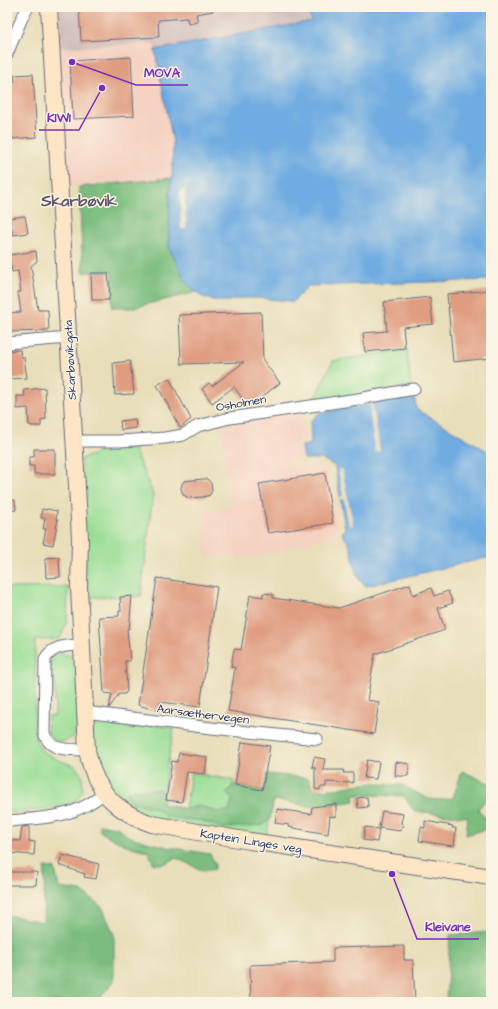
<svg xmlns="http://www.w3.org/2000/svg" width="498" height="1009" viewBox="0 0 498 1009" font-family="'Architects Daughter',sans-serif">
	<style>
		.built { fill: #f5d2c2 }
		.industrial { fill: #d1bfbd }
		.green { fill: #9ade96; stroke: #5a867a }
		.forest { fill: #7bbd7f; stroke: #4b766e }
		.water { fill: #70ace1; stroke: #466ea0 }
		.pier { fill: #e8deba }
		.building { fill: #df9c80 }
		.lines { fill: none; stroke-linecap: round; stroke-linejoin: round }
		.street-casing { stroke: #636c7e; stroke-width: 13 }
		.secondary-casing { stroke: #636c7e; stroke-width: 18 }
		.street { stroke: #fff; stroke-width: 11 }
		.secondary { stroke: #fde5c5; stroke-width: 16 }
		.labels { text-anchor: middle; stroke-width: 3; stroke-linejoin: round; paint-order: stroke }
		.street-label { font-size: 12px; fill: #1b2f5e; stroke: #fcf5e5 }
		.district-label { font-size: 16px; font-weight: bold; fill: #60556a; stroke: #fcf5e5 }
		.leader { fill: none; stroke: #7b2cbf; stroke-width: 1.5 }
		.callout-dot { fill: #7b2cbf; stroke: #fcf5e5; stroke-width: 1.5 }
		.callout-label { font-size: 13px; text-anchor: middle; font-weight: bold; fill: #7b2cbf; stroke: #fcf5e5; stroke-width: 3; stroke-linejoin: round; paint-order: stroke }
	</style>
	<rect width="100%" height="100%" fill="#fcf5e5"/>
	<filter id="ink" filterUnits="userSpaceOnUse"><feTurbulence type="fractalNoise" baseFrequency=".025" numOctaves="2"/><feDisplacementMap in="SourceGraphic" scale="8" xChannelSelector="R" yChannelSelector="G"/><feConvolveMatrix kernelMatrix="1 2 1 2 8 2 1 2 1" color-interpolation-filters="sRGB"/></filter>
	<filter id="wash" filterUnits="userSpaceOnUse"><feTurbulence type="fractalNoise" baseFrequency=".012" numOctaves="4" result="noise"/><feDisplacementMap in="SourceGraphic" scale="16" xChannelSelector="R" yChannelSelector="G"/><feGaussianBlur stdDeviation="0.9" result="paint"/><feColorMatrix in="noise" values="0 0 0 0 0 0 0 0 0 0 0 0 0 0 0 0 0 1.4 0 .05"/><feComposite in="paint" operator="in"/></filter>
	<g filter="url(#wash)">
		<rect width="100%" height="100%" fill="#e8deba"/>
		<path class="built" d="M154 43 173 143 172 178 62 188 55 48Z
			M301 411 304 440 278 450 302 446 304 459 279 464 299 466 320 465 329 468 338 534 252 558 205 555 204 511 231 507 221 425Z"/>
		<path class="industrial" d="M53 7H306L312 20 155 50 154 43 55 48Z"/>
		<path class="green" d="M407 349 411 386 313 401 333 361Z
			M134 449 153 494 141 596 92 597V605H85L81 459 100 452Z
			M68 587 67 621 60 639 35 640V739L42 751 58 760 75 766 82 776 83 790 76 802 57 808 7 813V588Z
			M61 653 70 656 78 662V732C71 741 52 749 48 732 47 728 48 721 48 716H55V679H49C49 669 49 662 55 654Z
			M91 718 174 728 161 804 185 809 191 773 233 780V785L264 791 273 800 266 838 140 816 109 790 91 751Z"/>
		<path class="forest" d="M172 178 170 187 169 246 191 287 197 292 131 308H112V272H83L79 187Z
			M462 771 491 784V797H488L478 809 488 821 483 830 466 835 468 817 414 811 404 796 354 795 355 801 314 807 274 800 270 819 263 825 223 828 202 821 166 817 159 810 149 806 135 804 126 796 128 791C138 788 147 791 158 789L164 793 162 804 185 809 200 806 218 812 229 811 232 799 226 793 233 785 264 791 267 774 308 778 314 790 336 789 354 785 375 783 389 785H402L428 799 441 800 453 798Z
			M100 824 118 828 128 836 150 843 168 847 210 854 215 864V869L204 871 176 858 164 864H154L148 851C129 847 116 842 100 831Z
			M45 867 55 869 59 888 81 891 102 907 114 935V981L96 1002H7V915L43 922Z
			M491 932V1002H446L450 935Z"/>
		<path class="water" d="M306 7H491V280L308 286 292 303 289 301 258 298H242L228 301H218L202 297 191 287 186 282 169 247 170 187 172 178 173 143 155 50 312 21Z
			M415 399 416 409 491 453V558H486L366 586 360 581 356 573 350 545 342 534 345 528 335 466 322 459H304L302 446 311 444 310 422 319 413 394 400Z"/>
		<path class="pier" d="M180 190H185L186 229H181Z
			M372 404 373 413H374L380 451 375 452 370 414 371 413 370 405Z
			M338 469H342L353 525 349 526 344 499H340V497L343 496Z"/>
		<g id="blocks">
			<path class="building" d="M79 7H212L213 11 196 14 198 22 188 24 187 18 158 20 159 37 81 41Z
				M131 57 134 116 73 119 70 61Z
				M33 74 37 137 11 139 9 119H7L8 90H12L11 82H15L14 75Z
				M25 216 28 233 13 235 10 218Z
				M36 251 37 261 31 266 38 310H48L49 331 7 332V313L21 312 18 292H21L18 271 12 272 9 255Z
				M91 273H108L110 296 109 297V300H92Z
				M491 290V358L453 362 447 294Z
				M430 297 433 324 403 327 405 348 365 352 363 333 387 331 384 302Z
				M261 312 263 360 280 383 249 407 234 387 212 403 202 389 209 383 212 386 244 362 181 364 179 315Z
				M20 350 21 357H24L27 378 10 379 8 363H10L9 351Z
				M130 361 134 394 115 395 113 363Z
				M169 378 191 419 180 428 157 385Z
				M45 388 46 419 41 420V426H31V425H29L28 408 17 409V396H25L24 390Z
				M135 419 136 428 121 430 120 421Z
				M34 449H55V474H34V466H29V457H34Z
				M325 473 333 523 268 533 259 484Z
				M203 479H207L211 483 212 490 210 495 203 497 189 498 183 495 181 488 182 484 184 481Z
				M7 500H15L16 510 7 511Z
				M42 509 46 510 47 509 57 511 56 519H58L53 545 43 543 46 529H43L45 518H41Z
				M59 557 60 577 46 578 45 558Z
				M157 578 217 587 200 707 160 702 159 711 138 705Z
				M410 584 413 595 431 588 434 596 448 591 453 603 438 608 445 630 375 654 367 700 379 702 374 734 228 711 235 668 231 667 234 649 241 650 250 595 263 597V593L273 594V598L339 608Z
				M132 596 129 629H127L130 661H125L127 691 125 694H119L109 708 112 694 104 693 99 617 119 616V611H121L120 597Z
				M242 742 270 746 262 790 235 785Z
				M179 753 207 757 205 774 187 772 182 802 166 800 172 761 177 762Z
				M314 757 325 759 323 770H344L343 773H353V783L326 782V787H320V790L315 789V768L312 767Z
				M367 760 379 762 376 779 364 778Z
				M396 762 409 764 408 776H395Z
				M367 797 368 807 358 808 357 798Z
				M336 804V817L330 816 328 834 288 827 289 825 275 823 277 809 311 814 312 807Z
				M382 811 403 814 401 823 404 826 401 828 400 831 379 828Z
				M425 821 453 826 452 828H456L454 846 419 841 421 827 425 828Z
				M29 826V841L35 842 34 855 7 853 8 840 20 841 22 827Z
				M365 827 379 829 377 842 363 840Z
				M62 855 99 864 96 879 84 877 85 874 59 865Z
				M7 872H37L36 885H7Z
				M404 946V960H413L415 1002H251L250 965 333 962V948Z"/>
		</g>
	</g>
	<g filter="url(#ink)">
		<use href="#blocks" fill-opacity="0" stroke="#636c7e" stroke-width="1"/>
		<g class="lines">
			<defs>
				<path id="street" d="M7 54 22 18 28 7
					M7 343 69 338
					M74 441H120L165 438 183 435 198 426 230 418 358 399 414 389
					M81 645C67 646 53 645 45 659L44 733C50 753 71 749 87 750
					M85 712 211 728 317 739
					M7 821C43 818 76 818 104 793"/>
				<path id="secondary" d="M49 7 80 538 79 588 87 750C94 789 114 811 152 824L250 841 491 877"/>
			</defs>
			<use href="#street" class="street-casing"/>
			<use href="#secondary" class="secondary-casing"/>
			<use href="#street" class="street"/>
			<use href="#secondary" class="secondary"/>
		</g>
	</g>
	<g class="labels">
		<g class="street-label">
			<text transform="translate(70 360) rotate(-93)" y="4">Skarbøvikgata</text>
			<text transform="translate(241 403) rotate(-10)" y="4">Osholmen</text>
			<text transform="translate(203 714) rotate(7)" y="4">Aarsæthervegen</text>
			<text transform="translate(251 841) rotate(9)" y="4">Kaptein Linges veg</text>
		</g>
		<g class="district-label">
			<text x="79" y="206">Skarbøvik</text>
		</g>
	</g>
	<path class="leader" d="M72 62L136 85H188M102 88L79 130H39M392 874L417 939H479"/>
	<g class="callout-dot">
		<circle cx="72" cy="62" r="4"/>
		<circle cx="102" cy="88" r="4"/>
		<circle cx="392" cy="874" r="4"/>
	</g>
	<g class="callout-label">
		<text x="162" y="77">MOVA</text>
		<text x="59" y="122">KIWI</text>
		<text x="448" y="931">Kleivane</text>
	</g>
	<rect width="498" height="1009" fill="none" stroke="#fcf5e5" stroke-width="24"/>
</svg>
